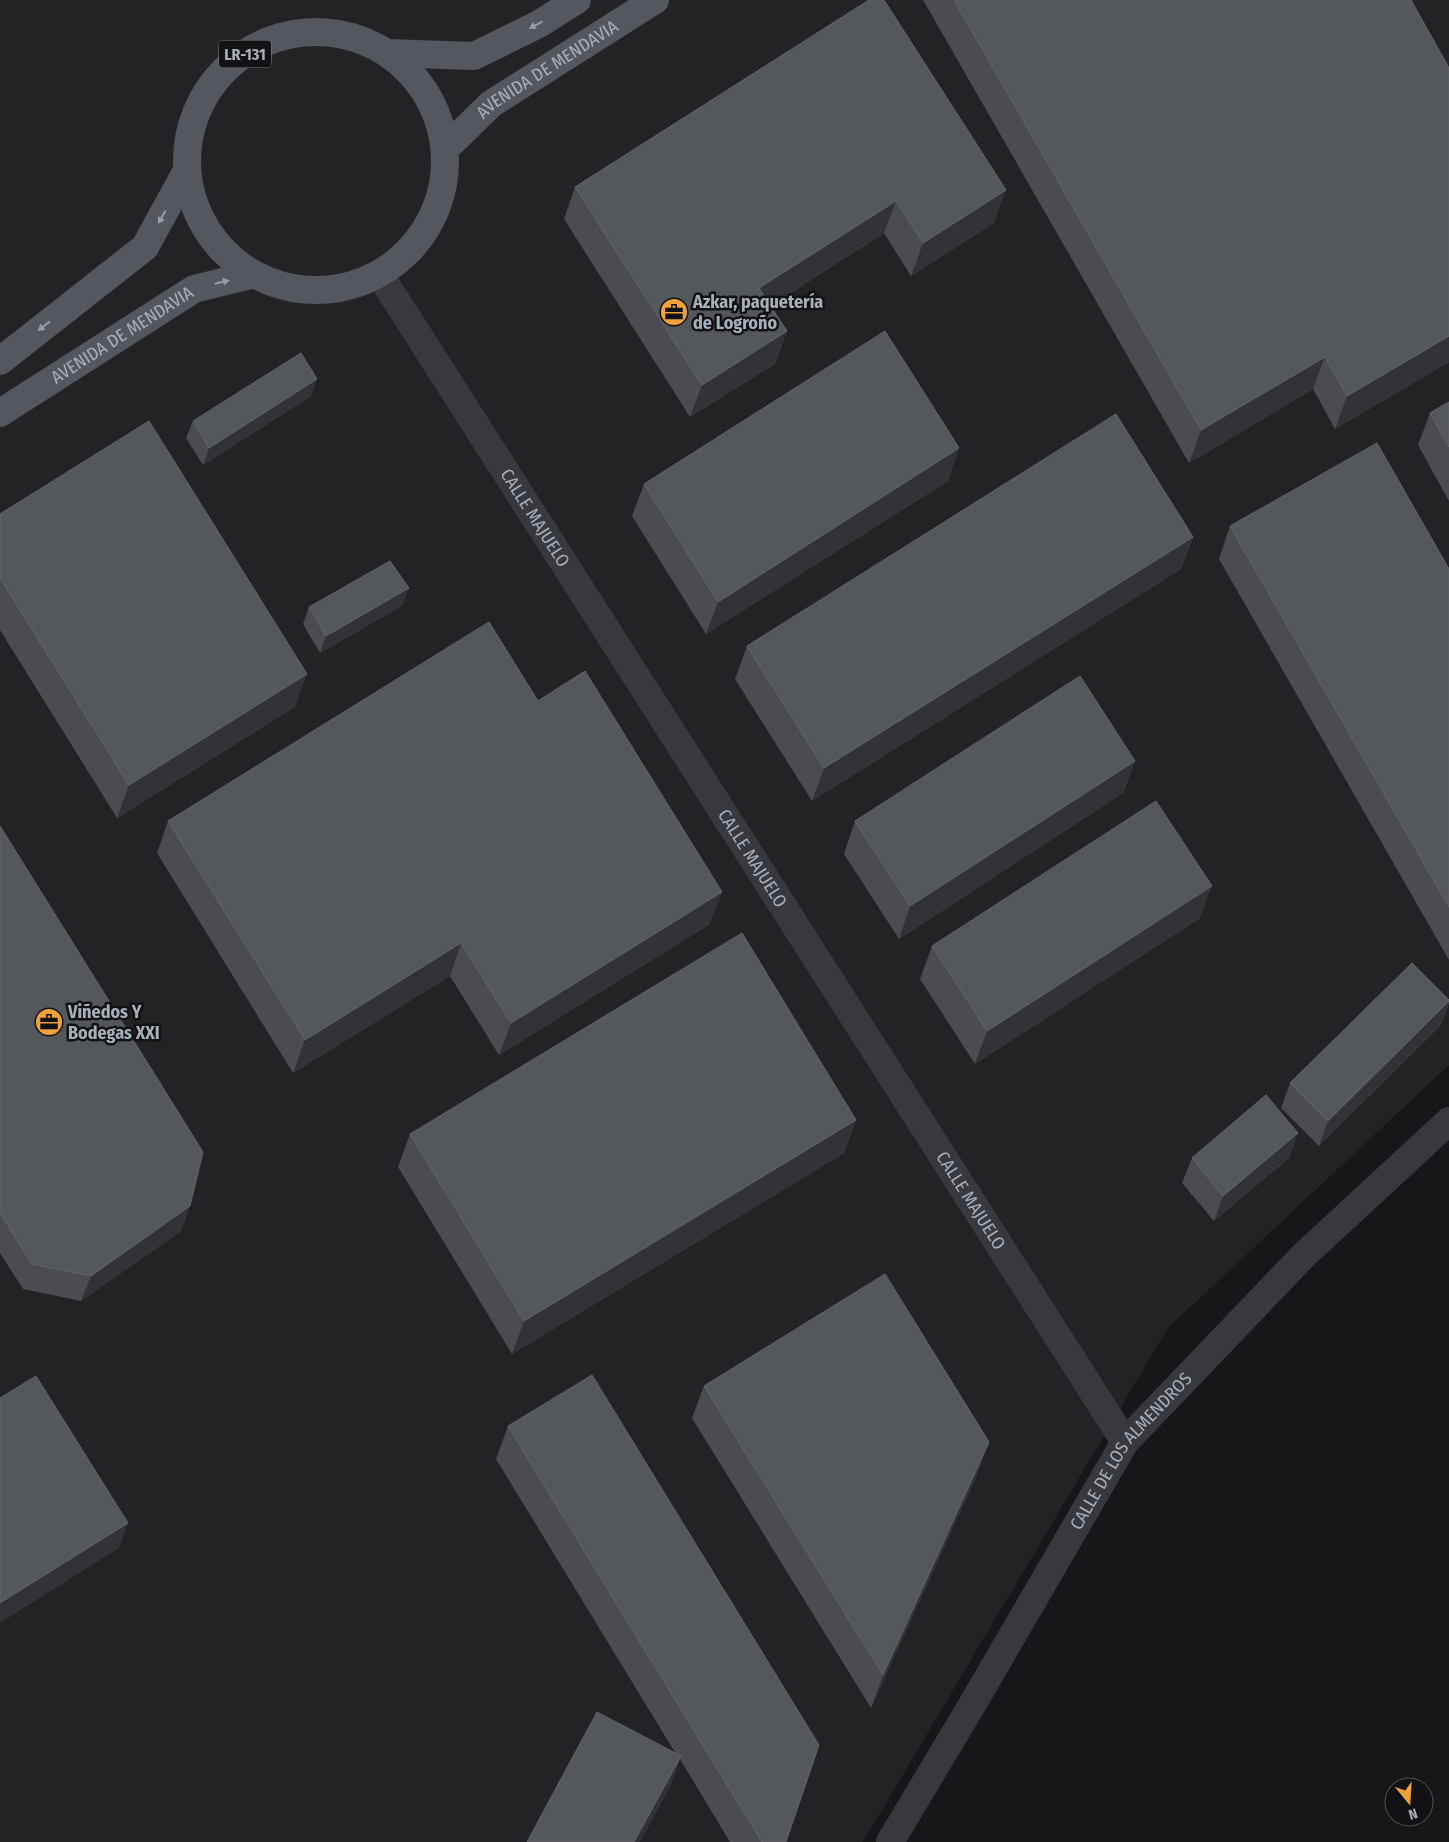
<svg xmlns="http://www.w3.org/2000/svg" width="1449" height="1842" viewBox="0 0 1449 1842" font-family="'Fira Sans Condensed',sans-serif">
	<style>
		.built { fill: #232326 }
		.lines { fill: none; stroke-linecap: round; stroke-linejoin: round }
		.street { stroke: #38393e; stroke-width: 28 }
		.primary { stroke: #54575d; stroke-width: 28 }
		.wall { fill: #4a4c51 }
		.shaded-wall { fill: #313336 }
		.building { fill: #54575c; stroke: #62656a }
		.oneway { fill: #989da6 }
		.labels { text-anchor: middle; stroke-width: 5; stroke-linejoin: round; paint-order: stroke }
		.shield { fill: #121214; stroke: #7c8087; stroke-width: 1 }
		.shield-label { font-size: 16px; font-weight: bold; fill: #a9afb8 }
		.street-label { font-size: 18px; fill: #a9afb8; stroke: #121214 }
		.poi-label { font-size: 18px; font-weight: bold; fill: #a9afb8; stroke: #121214; text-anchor: start }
	</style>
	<rect width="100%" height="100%" fill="#171719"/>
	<path class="built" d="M0 0H1449V1065L1168 1328 863 1842H0Z"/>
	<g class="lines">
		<g class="street">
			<path id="s1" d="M380 275 1125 1442"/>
			<path id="s2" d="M890 1842 972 1705 1125 1442 1303 1256 1449 1121"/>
		</g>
		<g class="primary">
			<circle cx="316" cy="161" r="129"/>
			<path d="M387 53 474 56 539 24 577 0"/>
			<path id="s3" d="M446 148 491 104 655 0"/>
			<path d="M0 361 145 247 185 174"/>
			<path id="s4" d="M0 413 194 289 251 275"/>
		</g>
	</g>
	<path class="wall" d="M869 0 994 223 911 276 884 233 770 306 787 331 775 364 690 417 564 219 575 187Z
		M923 0H1411L1449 68V362L1335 429 1313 389 1189 463Z
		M311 396 203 465 186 438 193 421Z
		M1449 402V501L1418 445 1430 413Z
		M948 481 706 634 632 516 644 484Z
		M0 514 295 707 117 818 0 630Z
		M1230 526 1449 569V960L1219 559Z
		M1193 537 1181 569 812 801 735 679 747 646Z
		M403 605 320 653 303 624 309 607Z
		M538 701 710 924 499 1055 450 976 293 1073 157 853 168 821Z
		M1135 761 1123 793 899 939 844 854 855 821Z
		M0 826 190 1206 181 1231 81 1301 23 1289 0 1253Z
		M1200 918 975 1064 920 979 932 946Z
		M1449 1000V1003L1441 1025 1319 1146 1281 1108 1290 1083Z
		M856 1120 844 1153 512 1354 398 1167 410 1134Z
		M1298 1133 1289 1158 1214 1221 1182 1183 1192 1158Z
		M704 1386 977 1475 871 1708 692 1418Z
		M508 1426 786 1842H730L680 1759 669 1789 676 1754 496 1459Z"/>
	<path class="shaded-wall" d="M1006 190 994 223 911 276 923 243Z
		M896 201 884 233 747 320 759 288Z
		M787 331 775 364 690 417 702 385Z
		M1449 336V362L1335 429 1347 396Z
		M1325 357 1313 389 1189 463 1201 430Z
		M317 379 311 396 203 465 209 448Z
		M959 448 948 481 706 634 718 602Z
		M1193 537 1181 569 812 801 824 768Z
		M409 588 403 605 320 653 326 636Z
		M307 674 295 707 117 818 129 785Z
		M1135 761 1123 793 899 939 910 906Z
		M1212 886 1200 918 975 1064 987 1031Z
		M722 892 710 924 499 1055 511 1023Z
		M461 943 450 976 293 1073 305 1040Z
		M1449 1001 1441 1025 1319 1146 1328 1121Z
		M856 1120 844 1153 512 1354 524 1321Z
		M1298 1133 1289 1158 1214 1221 1223 1196Z
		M190 1206 181 1231 81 1301 91 1276Z
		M989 1442 977 1475 871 1708 883 1675Z
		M128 1523 119 1548 0 1623V1603Z
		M681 1756 669 1789 640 1842H634Z"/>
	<path class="building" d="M869 0H884L1006 190 923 243 896 201 759 288 787 331 702 385 575 187Z
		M954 0H1411L1449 68V336L1347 396 1325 357 1201 430Z
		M885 331 959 448 718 602 644 484Z
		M301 353 317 379 209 448 193 421Z
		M1449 402V447L1430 413Z
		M1116 414 1193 537 824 768 747 646Z
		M149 421 307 674 129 785 0 578V514Z
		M1377 443 1449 569V907L1230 526Z
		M390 561 409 588 326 636 309 607Z
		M489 622 538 701 585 671 722 892 511 1023 461 943 305 1040 168 821Z
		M1080 676 1135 761 910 906 855 821Z
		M1156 801 1212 886 987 1031 932 946Z
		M0 826 203 1152 190 1206 91 1276 32 1264 0 1213Z
		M742 933 856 1120 524 1321 410 1134Z
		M1412 963 1449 1000V1001L1328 1121 1290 1083Z
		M1266 1095 1298 1133 1223 1196 1192 1158Z
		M885 1274 989 1442 883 1675 704 1386Z
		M592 1375 819 1745 786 1842H762L508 1426Z
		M36 1376 128 1523 0 1603V1398Z
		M597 1712 681 1756 634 1842H527Z"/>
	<defs><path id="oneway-solid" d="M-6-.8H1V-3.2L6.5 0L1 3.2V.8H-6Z" transform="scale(1.25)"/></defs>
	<g class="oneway">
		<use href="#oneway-solid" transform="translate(536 25) rotate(152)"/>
		<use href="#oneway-solid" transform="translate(162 217) rotate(119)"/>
		<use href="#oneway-solid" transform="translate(222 282) rotate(-13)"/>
		<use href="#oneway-solid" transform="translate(44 326) rotate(142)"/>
	</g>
	<defs>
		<symbol id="office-disc" viewBox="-11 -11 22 22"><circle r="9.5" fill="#eda23b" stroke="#121214"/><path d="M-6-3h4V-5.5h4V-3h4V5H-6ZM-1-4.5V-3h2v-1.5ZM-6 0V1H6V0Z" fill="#111"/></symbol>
	</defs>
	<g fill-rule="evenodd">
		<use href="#office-disc" x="658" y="296" width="32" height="32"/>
		<use href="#office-disc" x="33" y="1006" width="32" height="32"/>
	</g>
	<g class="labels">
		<rect class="shield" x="219" y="40.5" width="52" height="27" rx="4"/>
		<g class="shield-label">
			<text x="245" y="60">LR-131</text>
		</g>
		<g class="street-label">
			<text dy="6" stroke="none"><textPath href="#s3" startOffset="129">AVENIDA DE MENDAVIA</textPath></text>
			<text dy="6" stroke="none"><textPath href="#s4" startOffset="145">AVENIDA DE MENDAVIA</textPath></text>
			<text dy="6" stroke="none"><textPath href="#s1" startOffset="288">CALLE MAJUELO</textPath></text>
			<text dy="6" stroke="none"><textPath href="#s1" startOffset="692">CALLE MAJUELO</textPath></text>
			<text dy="6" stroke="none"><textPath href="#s1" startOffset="1098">CALLE MAJUELO</textPath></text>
			<text dy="6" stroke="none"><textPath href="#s2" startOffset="460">CALLE DE LOS ALMENDROS</textPath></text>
		</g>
		<g class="poi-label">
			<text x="693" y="308">Azkar, paquetería<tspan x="693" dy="21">de Logroño</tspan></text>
			<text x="68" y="1018">Viñedos Y<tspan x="68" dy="21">Bodegas XXI</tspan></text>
		</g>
	</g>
	<g transform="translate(1409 1802) rotate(162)"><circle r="24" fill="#121214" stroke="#4e5156"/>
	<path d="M0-4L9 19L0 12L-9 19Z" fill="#eda23b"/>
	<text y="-8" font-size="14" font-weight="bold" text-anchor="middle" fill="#a9afb8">N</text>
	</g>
</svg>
